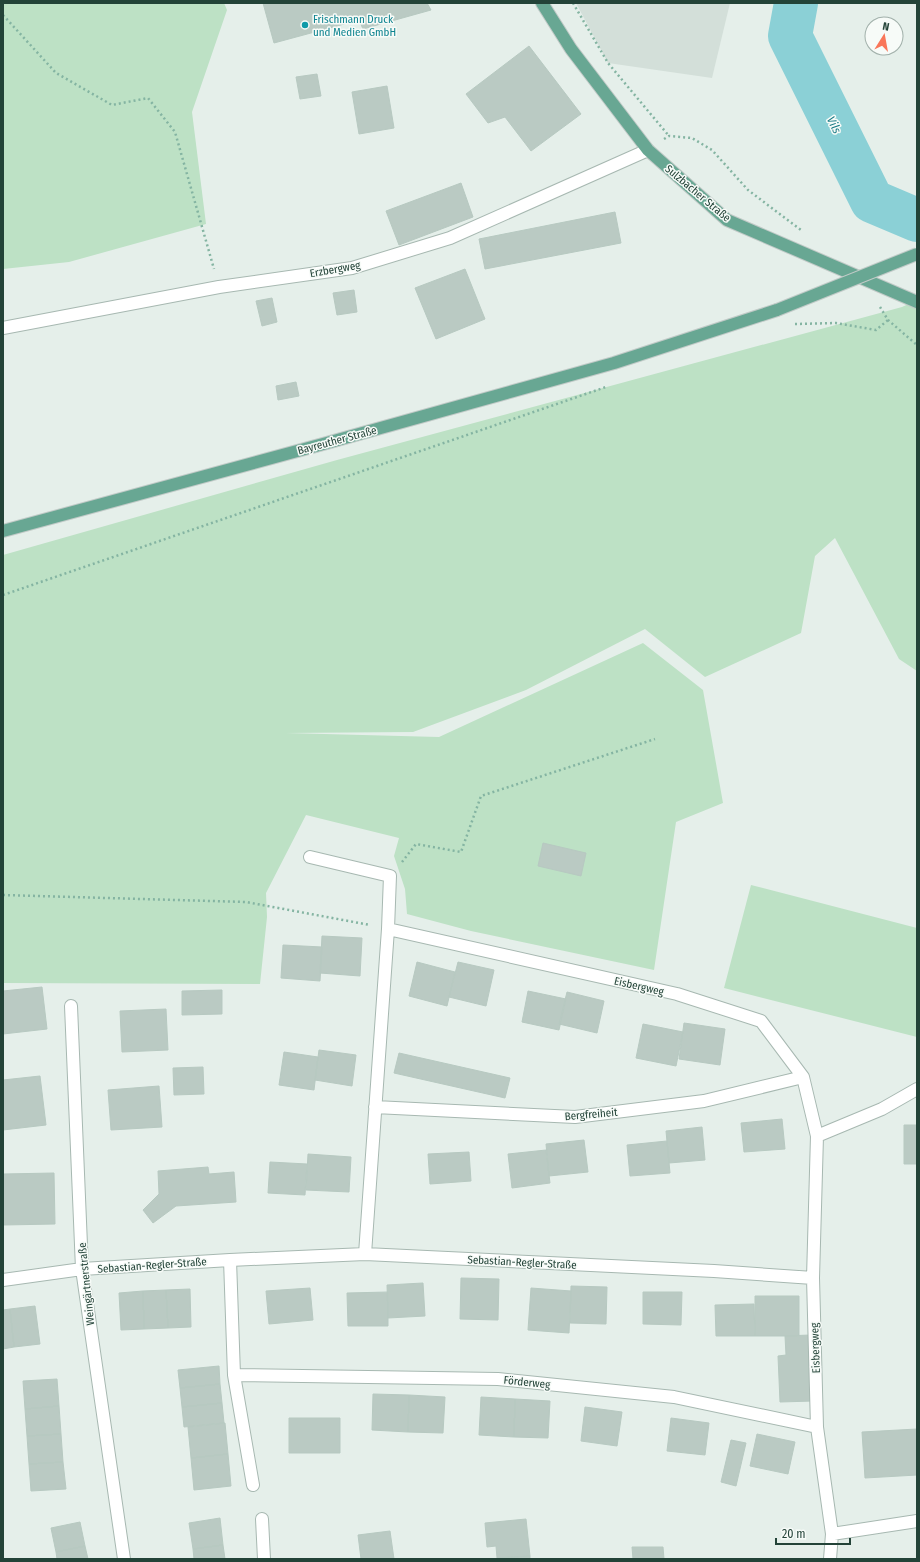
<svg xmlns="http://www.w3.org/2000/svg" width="920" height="1562" viewBox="0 0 920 1562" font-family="'Fira Sans Condensed',sans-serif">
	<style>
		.built { fill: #d3dfd9 }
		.green { fill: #bde1c5 }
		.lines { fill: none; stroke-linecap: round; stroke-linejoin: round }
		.river { stroke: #8bd0d6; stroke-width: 44 }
		.building { fill: #bacac3; stroke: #b7c9c1 }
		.minor-casing { stroke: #a7b8b1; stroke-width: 14 }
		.major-casing { stroke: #c1cac7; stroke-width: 14 }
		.path { stroke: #84b4a2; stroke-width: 2.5; stroke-dasharray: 2 3; stroke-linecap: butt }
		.minor { stroke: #fff; stroke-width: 12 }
		.major { stroke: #68a793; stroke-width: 12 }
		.major-bridge-casing { stroke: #c1cac7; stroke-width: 14; stroke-linecap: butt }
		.major-bridge { stroke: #68a793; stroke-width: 12 }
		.culture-dot { fill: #0f9aa8; stroke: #f7fbf8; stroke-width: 1.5 }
		.labels { text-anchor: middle; stroke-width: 3; stroke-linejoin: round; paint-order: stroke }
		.culture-label { font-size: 11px; fill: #0d838f; stroke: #f7fbf8; text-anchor: start }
		.street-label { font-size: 11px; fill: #234338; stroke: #f7fbf8 }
		.water-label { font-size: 12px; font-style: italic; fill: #187883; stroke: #f7fbf8 }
	</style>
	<rect width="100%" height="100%" fill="#e5efea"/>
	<path class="built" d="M576 3H730L712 78 608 63Z"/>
	<path class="green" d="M3 3H224L227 10 192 112 206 224 69 262 3 269Z
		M917 300V671L899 659 835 538 815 556 801 633 705 677 645 629 526 690 413 732 286 733 439 737 643 643 703 690 723 803 676 822 654 970 471 931 407 914 405 889 394 856 399 838 306 815 266 893 267 917 260 984 3 983V555L337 460 902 307Z
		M751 885 917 928V1037L724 988Z"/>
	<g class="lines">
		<path class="river" d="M796 3 790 36 872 201 917 220"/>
	</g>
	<path class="building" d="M263 3H427L431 10 363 29 359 20 274 43Z
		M529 46 581 114 531 151 505 117 488 123 466 94Z
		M317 74 321 96 300 99 296 77Z
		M387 86 394 128 359 134 352 92Z
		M461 183 473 217 399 245 386 211Z
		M615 212 621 243 485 269 479 239Z
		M465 269 485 319 436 339 415 288Z
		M354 290 357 312 337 315 333 293Z
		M272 298 277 322 262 326 256 301Z
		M296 382 299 396 278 400 276 386Z
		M543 843 586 853 581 876 538 866Z
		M322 936 362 938 360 976 320 973Z
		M283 945 322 947 320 981 281 978Z
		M417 962 455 972 447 1006 409 996Z
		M458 962 494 970 486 1006 449 997Z
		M42 987 47 1029 3 1034V991Z
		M222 990V1014L182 1015V991Z
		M528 991 566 999 559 1030 522 1022Z
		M567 992 604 1001 597 1033 559 1024Z
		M166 1009 168 1050 122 1052 120 1011Z
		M684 1023 725 1029 720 1065 679 1059Z
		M643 1024 683 1032 676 1066 636 1058Z
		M319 1050 356 1055 352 1086 315 1080Z
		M284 1052 318 1057 314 1090 279 1085Z
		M399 1053 510 1078 505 1098 394 1073Z
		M203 1067 204 1094 174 1095 173 1068Z
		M40 1076 46 1125 3 1130V1080Z
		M159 1086 162 1127 111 1130 108 1090Z
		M782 1119 785 1149 744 1152 741 1123Z
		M904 1125H917V1164H904Z
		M702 1127 705 1160 669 1163 666 1131Z
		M584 1140 588 1172 549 1176 546 1144Z
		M667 1141 670 1173 630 1176 627 1145Z
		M546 1150 550 1183 512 1188 508 1154Z
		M469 1152 471 1181 430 1184 428 1154Z
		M308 1154 351 1157 349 1192 306 1190Z
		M270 1162 307 1164 305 1195 268 1193Z
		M208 1167 209 1174 234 1172 236 1202 176 1206 153 1223 143 1210 159 1194 158 1171Z
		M54 1173 55 1224 3 1225V1174Z
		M461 1278 499 1279 498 1320 460 1319Z
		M423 1283 425 1316 388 1318 387 1285Z
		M571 1286 607 1287 606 1324 570 1323Z
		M310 1288 313 1320 269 1324 266 1291Z
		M531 1288 571 1291 569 1333 528 1330Z
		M190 1289 191 1327 168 1328 166 1290Z
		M166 1290 168 1328 144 1329 143 1291Z
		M143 1291 144 1329 121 1330 119 1293Z
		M388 1292V1326H348L347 1293Z
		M643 1292H682L681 1325 643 1324Z
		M755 1296H799V1336H755Z
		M754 1304 755 1336H716L715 1305Z
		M35 1306 40 1344 14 1347 10 1309Z
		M10 1309 14 1347 3 1349V1310Z
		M810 1335 813 1401 780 1402 778 1356 786 1355 785 1336Z
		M219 1366 220 1384 180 1388 178 1370Z
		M57 1379 59 1406 25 1409 23 1381Z
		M220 1384 222 1403 182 1407 180 1388Z
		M373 1394 409 1395 408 1432 372 1430Z
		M409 1395 445 1397 443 1433 408 1432Z
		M481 1397 515 1399 514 1437 479 1435Z
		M515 1399 550 1401 548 1438 514 1437Z
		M222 1403 224 1423 184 1427 182 1407Z
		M59 1406 61 1434 27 1436 25 1409Z
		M585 1407 622 1412 617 1446 581 1441Z
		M289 1418H340V1453H289Z
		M671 1418 709 1423 705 1455 667 1451Z
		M225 1423 228 1454 191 1458 188 1427Z
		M917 1429V1475L865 1478 862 1432Z
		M61 1434 63 1462 29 1464 27 1436Z
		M757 1434 795 1442 788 1474 750 1466Z
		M731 1440 746 1443 736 1486 721 1482Z
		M228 1454 231 1486 194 1490 191 1458Z
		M63 1462 66 1489 31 1491 29 1464Z
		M220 1518 223 1545 193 1549 189 1523Z
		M526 1519 530 1556 497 1558 496 1546 487 1547 485 1523Z
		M80 1522 85 1546 56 1552 51 1528Z
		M390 1531 394 1559H361L358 1535Z
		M223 1545 225 1559H194L193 1549Z
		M85 1546 88 1559H57L56 1552Z
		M632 1547H663L664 1559H633Z
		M530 1556V1559L497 1558Z"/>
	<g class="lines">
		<defs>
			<path id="minor" d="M3 328 219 287 352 268 450 238 648 150
				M310 857 390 876 388 929 365 1254
				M388 929 677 994 761 1021 803 1077 817 1136 813 1278 817 1427 832 1534 830 1559
				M71 1006 82 1269 124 1559
				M375 1107 575 1117 704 1101 803 1077
				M817 1136 882 1109 917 1089
				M230 1260 234 1375 253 1485
				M3 1280 82 1269 230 1260 365 1254 714 1271 813 1278
				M234 1375 498 1379 674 1397 817 1427
				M262 1519 264 1559
				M832 1534 917 1521"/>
			<path id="major" d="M542 3 571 49 648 150 727 220 917 302
				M3 531 323 444 614 363 777 310"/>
		</defs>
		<use href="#minor" class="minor-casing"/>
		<use href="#major" class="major-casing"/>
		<path class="path" d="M573 3 608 63 669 136
			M3 15 56 73 112 105 148 98 175 132 214 269
			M664 139 669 136 692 138 712 150 748 190 801 230
			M880 307 888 320 917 345
			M795 324 836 323 876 330 888 320
			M3 595 606 387
			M402 862 416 844 461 852 481 796 655 739
			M3 895 246 902 370 925"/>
		<use href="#minor" class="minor"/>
		<use href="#major" class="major"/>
		<defs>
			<path id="major-bridge" d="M777 310 917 254"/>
		</defs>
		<use href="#major-bridge" class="major-bridge-casing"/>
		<use href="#major-bridge" class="major-bridge"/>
	</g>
	<circle class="culture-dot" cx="305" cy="25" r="4"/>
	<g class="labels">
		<g class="culture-label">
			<text x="313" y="23">Frischmann Druck<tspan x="313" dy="13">und Medien GmbH</tspan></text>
		</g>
		<g class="street-label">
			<text transform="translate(698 193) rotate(40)" y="4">Sulzbacher Straße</text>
			<text transform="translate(335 269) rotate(-10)" y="4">Erzbergweg</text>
			<text transform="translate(337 440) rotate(-15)" y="4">Bayreuther Straße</text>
			<text transform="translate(639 986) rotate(13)" y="4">Eisbergweg</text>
			<text transform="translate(591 1114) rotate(-5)" y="4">Bergfreiheit</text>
			<text transform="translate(522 1262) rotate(3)" y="4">Sebastian-Regler-Straße</text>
			<text transform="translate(152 1265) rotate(-4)" y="4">Sebastian-Regler-Straße</text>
			<text transform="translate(86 1284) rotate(-96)" y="4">Weingärtnerstraße</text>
			<text transform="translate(815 1348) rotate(-92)" y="4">Eisbergweg</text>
			<text transform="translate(527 1382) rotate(6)" y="4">Förderweg</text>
		</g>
		<g class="water-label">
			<text transform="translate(834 125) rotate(63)" y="4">Vils</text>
		</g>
	</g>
	<rect width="920" height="1562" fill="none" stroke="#234338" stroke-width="8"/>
	<g transform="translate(884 36) rotate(11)"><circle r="19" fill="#f7fbf8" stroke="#a2b1ab"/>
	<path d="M0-3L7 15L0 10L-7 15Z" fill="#f97659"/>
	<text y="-6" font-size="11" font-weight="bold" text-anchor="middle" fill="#234338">N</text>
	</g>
	<path d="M776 1538v6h74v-6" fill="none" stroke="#234338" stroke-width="2"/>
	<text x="782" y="1538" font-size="12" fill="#234338" stroke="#f7fbf8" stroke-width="3" paint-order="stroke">20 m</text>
</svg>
